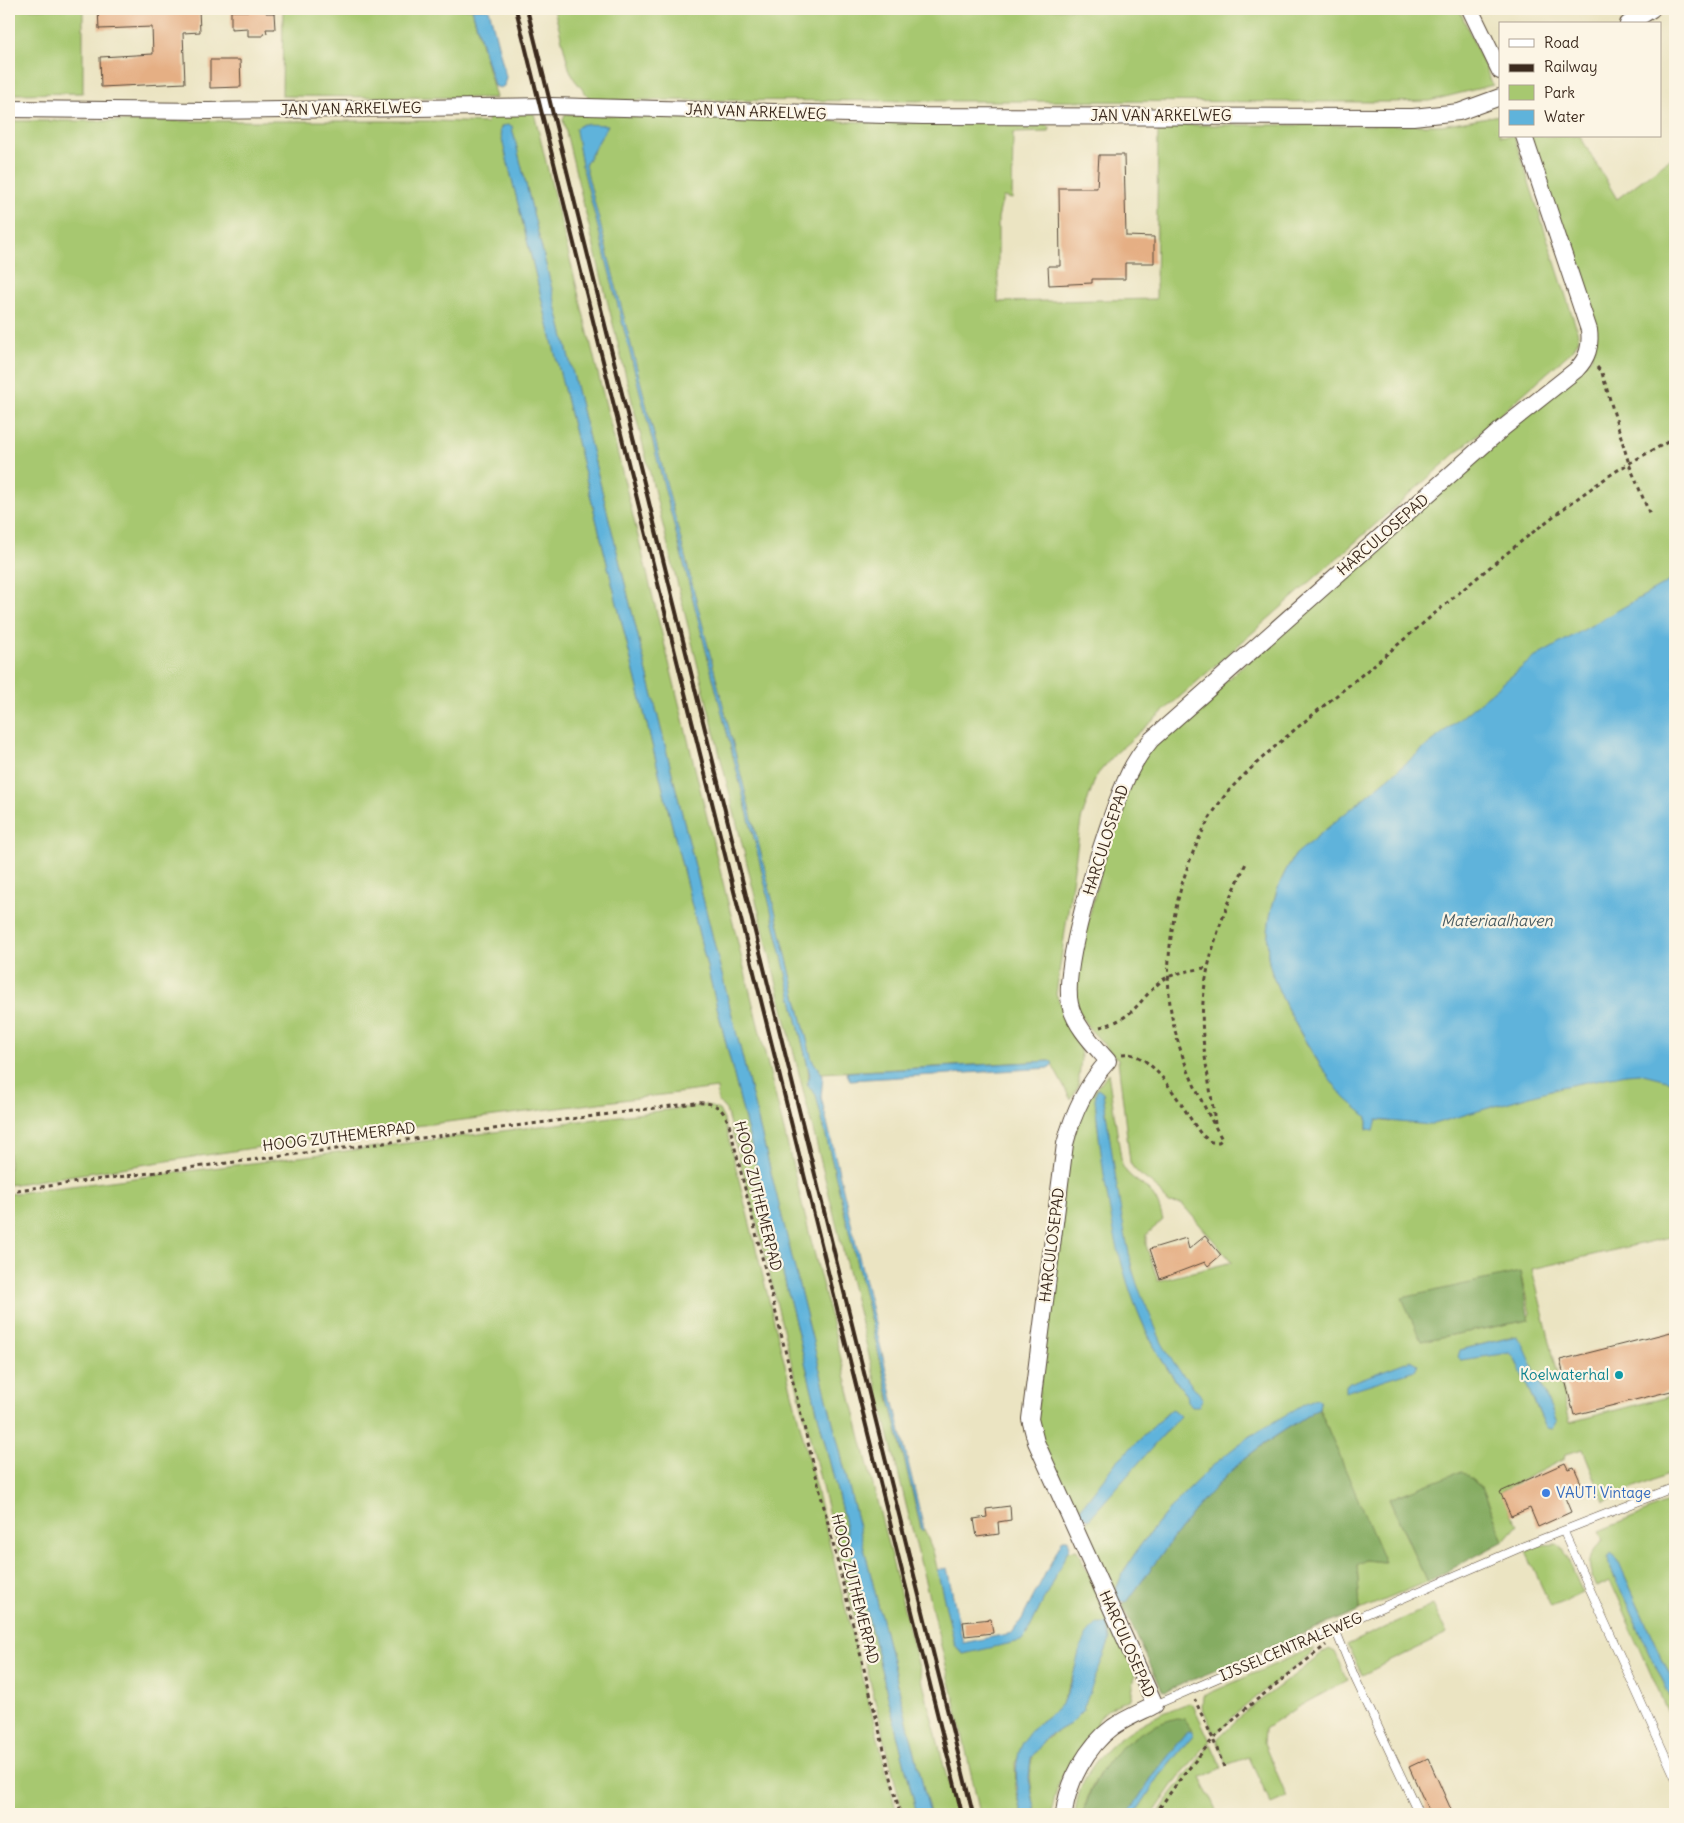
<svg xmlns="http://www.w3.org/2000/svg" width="1684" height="1823" viewBox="0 0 1684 1823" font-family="Delius,sans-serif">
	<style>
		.green { fill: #a7c870; stroke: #717947; fill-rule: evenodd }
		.forest { fill: #85ac62; stroke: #606b40 }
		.water { fill: #5fb3db; stroke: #4d6e7c }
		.building { fill: #e5af84 }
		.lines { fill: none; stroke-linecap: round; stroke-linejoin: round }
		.service-casing { stroke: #554637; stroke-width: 9 }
		.minor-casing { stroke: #554637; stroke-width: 18 }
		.path { stroke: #554637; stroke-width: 3; stroke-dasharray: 4 4; stroke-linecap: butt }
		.service { stroke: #fff; stroke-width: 8 }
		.minor { stroke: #fff; stroke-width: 16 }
		.rail { stroke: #3b2a1e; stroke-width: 4 }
		.culture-dot { fill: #0f9aa8; stroke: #fcf5e5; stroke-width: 2 }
		.shop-dot { fill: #3f7fe0; stroke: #fcf5e5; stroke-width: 2 }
		.labels { text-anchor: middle; stroke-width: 4.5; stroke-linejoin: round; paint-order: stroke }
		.street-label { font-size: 15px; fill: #3b2a1e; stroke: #fcf5e5 }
		.culture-label { font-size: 15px; fill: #0d838f; stroke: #fcf5e5; text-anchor: end }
		.shop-label { font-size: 15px; fill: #366cbe; stroke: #fcf5e5; text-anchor: start }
		.water-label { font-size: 16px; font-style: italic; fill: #485a60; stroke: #fcf5e5 }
	</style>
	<rect width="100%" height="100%" fill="#fcf5e5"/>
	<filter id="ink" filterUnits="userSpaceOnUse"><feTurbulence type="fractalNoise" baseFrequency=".02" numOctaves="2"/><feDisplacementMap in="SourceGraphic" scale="10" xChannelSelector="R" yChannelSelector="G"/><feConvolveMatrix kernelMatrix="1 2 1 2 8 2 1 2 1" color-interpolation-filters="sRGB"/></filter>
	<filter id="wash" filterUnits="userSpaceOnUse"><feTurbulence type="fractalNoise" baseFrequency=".0096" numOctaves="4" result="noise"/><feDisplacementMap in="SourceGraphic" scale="20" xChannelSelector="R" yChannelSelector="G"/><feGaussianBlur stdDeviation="1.12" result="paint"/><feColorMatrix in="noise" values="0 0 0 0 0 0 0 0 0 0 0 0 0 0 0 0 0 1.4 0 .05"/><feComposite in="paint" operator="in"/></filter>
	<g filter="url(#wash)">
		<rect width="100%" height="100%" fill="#ebe4c2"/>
		<path class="green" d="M9 9H83V93L9 94Z
			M283 9H472L496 98 282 96Z
			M554 9H1459L1493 85 1429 101 1390 102 591 100 574 79 569 68Z
			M534 113 805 1216 956 1814H930L513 132 501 127 500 131 917 1814H903L753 1208 726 1110 718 1101 717 1088 312 1139 9 1185V121H435L487 123 490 114Z
			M565 114 868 122 1045 123 1050 128 1049 132 1013 133 1012 199 1003 197 998 218V302L1156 299 1158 125H1441L1500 115V136H1514L1577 330 1579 339 1573 350 1115 754 1096 776 1081 820 1056 994 1080 1047 1081 1058 1078 1087 1071 1100 1050 1061 821 1073 812 1060 759 846 585 165 608 125 577 135 582 165 756 846 808 1067 809 1085 816 1095 921 1529H924L933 1551 955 1645 963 1654 1027 1634 1067 1551 1077 1550 1135 1675 1131 1699C1122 1703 1108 1707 1101 1716 1096 1722 1095 1730 1091 1737 1069 1766 1056 1775 1052 1814H1036C1027 1765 1022 1750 1070 1724L1085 1638 1066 1695 1057 1711 1039 1723 1015 1763 1016 1789 1022 1814H980L956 1706 608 304 563 120Z
			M1530 136H1580L1617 199 1675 155V1236L1532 1269 1570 1422 1675 1395V1471L1604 1501 1583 1449 1565 1454 1564 1459 1501 1491 1511 1516 1518 1525 1504 1541 1482 1487 1389 1499 1427 1582 1360 1610 1357 1565 1365 1560 1384 1562 1319 1408 1320 1406C1304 1411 1285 1416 1270 1424 1222 1449 1126 1543 1114 1597L1080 1529 1179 1416 1172 1409C1136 1442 1107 1473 1078 1512L1041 1442 1036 1420 1065 1172 1080 1110 1108 1073 1122 1165C1129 1179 1140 1181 1150 1192 1158 1200 1160 1210 1163 1220L1146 1235V1245L1158 1281 1232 1262 1182 1204 1167 1203C1157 1180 1137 1179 1130 1162L1118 1060 1088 1027 1077 1009 1075 970 1115 818 1149 749 1592 357ZM1296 854 1391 1122 1377 1120 1367 1129V1117C1353 1102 1335 1086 1323 1069 1306 1045 1271 985 1268 956 1265 921 1276 882 1296 854ZM1096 1093H1103C1118 1186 1124 1327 1199 1393L1187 1395C1133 1332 1117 1252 1105 1172 1101 1146 1095 1119 1096 1093ZM1520 1272 1530 1313 1529 1320 1421 1341ZM1516 1336 1546 1428 1514 1357 1507 1353 1460 1350Z
			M706 1105 719 1110 724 1120 897 1814H9V1194Z
			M1675 1500V1687L1624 1574 1609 1565 1675 1707V1729L1610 1581 1596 1587C1587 1569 1586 1554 1603 1541L1599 1531Z
			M1557 1544 1563 1549 1583 1593 1551 1607 1526 1552 1540 1545Z
			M1433 1605 1447 1634 1362 1675 1347 1645Z
			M1310 1649 1315 1650 1237 1713 1215 1735 1202 1707 1203 1696Z
			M1329 1649 1335 1652 1348 1680 1296 1708 1265 1729 1264 1743 1287 1797 1271 1804 1249 1757 1226 1765 1217 1739 1245 1712Z
			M1189 1703 1193 1705 1210 1741 1178 1778 1153 1814H1135L1159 1777 1193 1735V1732L1184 1719C1158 1716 1109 1755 1097 1778 1090 1789 1086 1802 1083 1814H1075C1080 1754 1137 1721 1189 1703Z
			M1211 1744 1222 1768 1201 1778 1218 1814H1158L1171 1794Z"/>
		<path class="forest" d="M1520 1272 1529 1320 1421 1341 1402 1298Z
			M1319 1408 1385 1562 1365 1560 1357 1565 1360 1610 1166 1691 1162 1690 1122 1605 1127 1602C1163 1552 1197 1501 1243 1460 1264 1443 1296 1423 1319 1408Z
			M1462 1471 1482 1487 1504 1541 1427 1582 1389 1499Z
			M1177 1718 1184 1719 1193 1732 1188 1731 1154 1774 1128 1814H1083C1096 1765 1127 1731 1177 1718Z"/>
		<path class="water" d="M472 9H489L506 77 504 86 500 88 494 86Z
			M583 124 608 125 585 165 759 846 812 1060 823 1075 821 1097 924 1529 922 1531 816 1095 807 1084 810 1075 808 1067 756 846 582 165 576 131V128Z
			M508 125 512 126 513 132 930 1814H917L500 131 502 126Z
			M1675 578V1082L1639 1073 1626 1074 1561 1087 1430 1125 1377 1120 1374 1130 1367 1129V1117C1360 1110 1351 1104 1344 1097 1321 1071 1271 989 1268 956 1265 921 1276 882 1296 854L1532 659Z
			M1050 1061 1053 1063 1050 1068 850 1080 847 1074 848 1072Z
			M1098 1089 1103 1093 1121 1213 1132 1269 1138 1287 1162 1343 1174 1364 1203 1398 1199 1406H1192L1188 1401 1187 1395C1119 1314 1106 1202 1095 1100L1096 1093Z
			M1516 1336 1523 1344 1557 1422 1553 1429 1546 1428 1514 1357 1510 1353 1461 1360 1458 1357 1460 1350Z
			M1411 1360 1418 1364 1415 1370 1345 1392V1385Z
			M1317 1399 1320 1402 1319 1408C1296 1423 1263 1443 1243 1460 1197 1501 1163 1552 1127 1602L1118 1601 1114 1597C1125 1549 1199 1474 1238 1445 1253 1434 1270 1424 1287 1414 1295 1410 1307 1400 1317 1399Z
			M1172 1409 1180 1416 1089 1519 1080 1516 1078 1512 1116 1462Z
			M1063 1539H1068L1070 1546 1027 1634 1021 1641 963 1654 955 1645 937 1570 947 1568 963 1643 1012 1633 1022 1619Z
			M1611 1554 1618 1560 1624 1574 1675 1687V1707L1609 1565 1608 1559Z
			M1097 1624H1108L1110 1640 1082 1712 1070 1724 1047 1737 1031 1758 1029 1778 1036 1814H1022C1015 1780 1009 1748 1039 1723 1050 1714 1059 1710 1066 1696 1075 1679 1075 1656 1085 1638 1087 1633 1093 1628 1097 1624Z
			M1188 1731 1193 1732V1735L1159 1777 1135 1814H1128L1154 1774Z"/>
		<g id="blocks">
			<path class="building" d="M98 9H199L200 32 183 33 185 83 101 87 100 57 153 54 152 27 99 29Z
				M248 9H266V13H274L275 29H266L267 33 263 34V36H248V28L231 29V11H248Z
				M210 60H240L241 87 210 88Z
				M1099 155H1124L1126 236 1154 237V263H1125V279H1092V283L1049 285 1048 266H1060L1059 188H1097Z
				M1205 1236 1221 1255 1208 1266 1205 1262 1160 1279 1150 1249 1186 1238 1189 1249Z
				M1675 1331V1390L1574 1415 1560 1360Z
				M1565 1463 1568 1469 1574 1467 1582 1485 1563 1493 1571 1512 1538 1527 1530 1508 1511 1516 1500 1492Z
				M1010 1506 1011 1520 998 1522 999 1534 977 1537 974 1519 987 1517 986 1509Z
				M991 1619 993 1633 965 1636 963 1622Z
				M1428 1758 1453 1814H1430L1409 1767Z"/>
		</g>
	</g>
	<g filter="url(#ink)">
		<use href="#blocks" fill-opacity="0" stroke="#554637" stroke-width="1"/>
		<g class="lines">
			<defs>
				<path id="service" d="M1564 1532 1675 1777
					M1335 1629 1355 1678 1419 1814
					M1155 1705 1524 1546 1675 1487"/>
				<path id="minor" d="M1470 9 1500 71
					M1628 24 1652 9
					M9 109 208 111 551 106 923 116 1413 117 1459 112 1500 97
					M1064 1814C1067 1783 1087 1746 1113 1727 1126 1718 1141 1712 1155 1705L1036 1442 1030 1419 1065 1144C1073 1113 1086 1085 1108 1061 1094 1045 1074 1025 1070 1004 1061 963 1107 823 1125 782 1131 767 1140 753 1151 740L1503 428 1576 370C1588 358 1591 346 1589 330L1524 136"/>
			</defs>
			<use href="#service" class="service-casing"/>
			<use href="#minor" class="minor-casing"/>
			<path class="path" d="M1597 367 1602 373 1629 464 1650 515
				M1100 1027C1135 1018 1136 1003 1160 982 1172 972 1193 971 1208 967
				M1122 1054C1154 1049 1184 1112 1201 1134L1211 1142H1219L1222 1139C1201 1102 1182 1064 1173 1022 1157 950 1184 835 1237 782 1286 733 1343 692 1395 647 1464 589 1532 529 1606 478 1627 463 1652 451 1675 438
				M1215 1124C1212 1095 1205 1066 1203 1037 1198 974 1221 917 1247 861
				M9 1191 695 1103C714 1102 722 1106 729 1124L900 1814
				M1224 1767 1213 1739 1245 1709 1326 1645
				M1155 1814 1178 1782 1213 1739 1195 1700"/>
			<use href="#service" class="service"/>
			<use href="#minor" class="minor"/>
			<path class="rail" d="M516 9 962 1814
				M527 9 973 1814"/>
		</g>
	</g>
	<circle class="culture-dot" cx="1619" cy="1375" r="5"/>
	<circle class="shop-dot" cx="1546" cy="1493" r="5"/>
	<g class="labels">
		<g class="street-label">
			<text transform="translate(351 109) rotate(-1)" y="5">JAN VAN ARKELWEG</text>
			<text transform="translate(756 112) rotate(2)" y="5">JAN VAN ARKELWEG</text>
			<text x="1161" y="121">JAN VAN ARKELWEG</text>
			<text transform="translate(1383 535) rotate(-41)" y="5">HARCULOSEPAD</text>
			<text transform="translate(1106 840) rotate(-72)" y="5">HARCULOSEPAD</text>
			<text transform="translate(339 1137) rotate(-7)" y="5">HOOG ZUTHEMERPAD</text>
			<text transform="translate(758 1196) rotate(76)" y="5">HOOG ZUTHEMERPAD</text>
			<text transform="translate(1052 1245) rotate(-83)" y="5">HARCULOSEPAD</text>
			<text transform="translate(855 1589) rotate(76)" y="5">HOOG ZUTHEMERPAD</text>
			<text transform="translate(1127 1644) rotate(66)" y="5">HARCULOSEPAD</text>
			<text transform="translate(1291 1647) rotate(-23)" y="5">IJSSELCENTRALEWEG</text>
		</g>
		<g class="culture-label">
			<text x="1609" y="1380">Koelwaterhal</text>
		</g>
		<g class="shop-label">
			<text x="1556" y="1498">VAUT! Vintage</text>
		</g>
		<g class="water-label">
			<text x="1497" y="926">Materiaalhaven</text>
		</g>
	</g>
	<rect width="1684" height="1823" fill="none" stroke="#fcf5e5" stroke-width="30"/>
	<rect x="1499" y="22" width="162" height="115" fill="#fcf5e5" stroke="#afa495"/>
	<rect x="1509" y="39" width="25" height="8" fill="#ffffff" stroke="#afa495"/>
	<text x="1544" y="48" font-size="15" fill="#3b2a1e">Road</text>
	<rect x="1509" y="64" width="25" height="8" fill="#3b2a1e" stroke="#afa495"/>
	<text x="1544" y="72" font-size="15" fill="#3b2a1e">Railway</text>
	<rect x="1509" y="85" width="25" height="15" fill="#a7c870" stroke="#afa495"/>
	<text x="1544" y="98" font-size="15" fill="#3b2a1e">Park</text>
	<rect x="1509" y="110" width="25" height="15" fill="#5fb3db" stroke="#afa495"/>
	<text x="1544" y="122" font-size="15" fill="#3b2a1e">Water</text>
</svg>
